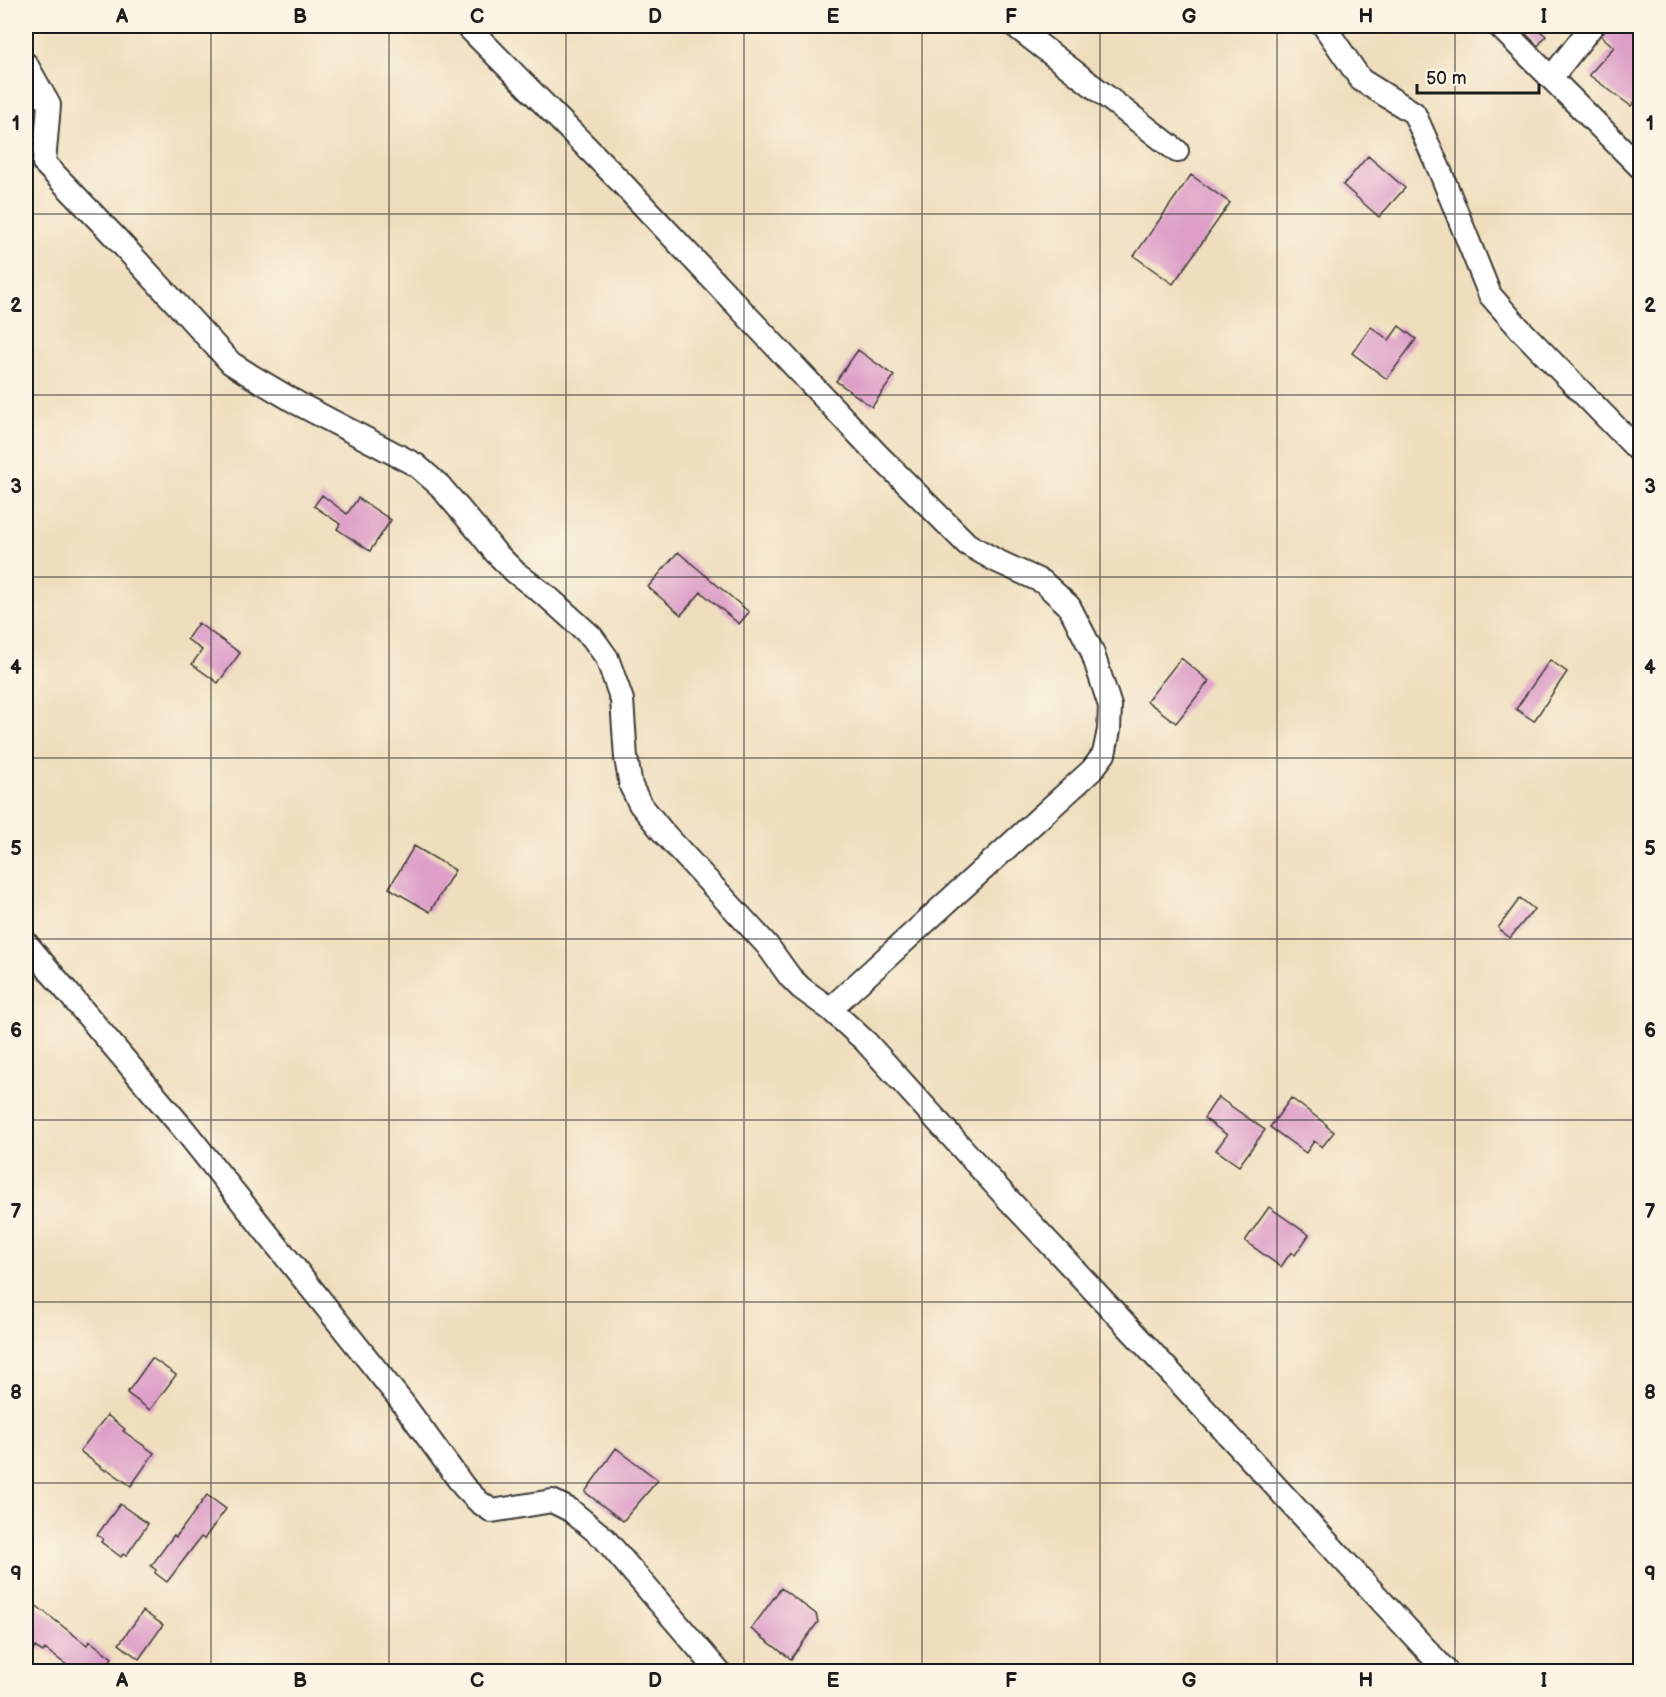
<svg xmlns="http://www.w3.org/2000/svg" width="1666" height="1697" viewBox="0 0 1666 1697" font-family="'Balsamiq Sans',sans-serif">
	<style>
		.building { fill: #dd9ec8 }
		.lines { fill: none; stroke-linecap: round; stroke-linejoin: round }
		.minor-casing { stroke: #3c3934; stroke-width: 26 }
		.minor { stroke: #fff; stroke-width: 22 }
		.grid { fill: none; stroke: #1c1c1c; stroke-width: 1.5; stroke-opacity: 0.55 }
		.neatline { fill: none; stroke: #1c1c1c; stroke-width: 2 }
		.grid-label { font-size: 20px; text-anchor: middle; font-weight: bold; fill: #1c1c1c }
	</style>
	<rect width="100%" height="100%" fill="#fcf5e5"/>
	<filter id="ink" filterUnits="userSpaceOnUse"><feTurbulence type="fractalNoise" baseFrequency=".0167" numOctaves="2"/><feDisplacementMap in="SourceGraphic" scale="12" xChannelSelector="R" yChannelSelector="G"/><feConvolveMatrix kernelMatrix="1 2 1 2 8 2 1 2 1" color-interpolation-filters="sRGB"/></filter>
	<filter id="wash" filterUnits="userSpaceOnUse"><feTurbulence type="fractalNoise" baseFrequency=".008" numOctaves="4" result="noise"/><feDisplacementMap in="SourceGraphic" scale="24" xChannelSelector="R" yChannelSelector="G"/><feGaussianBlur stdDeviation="1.35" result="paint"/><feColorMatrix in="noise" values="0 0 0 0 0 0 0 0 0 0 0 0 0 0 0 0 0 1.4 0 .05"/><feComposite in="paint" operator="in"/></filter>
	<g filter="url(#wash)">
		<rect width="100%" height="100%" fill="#efdebd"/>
		<g id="blocks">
			<path class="building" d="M1534 26 1546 36 1538 46 1526 34Z
				M1609 26H1641V94L1631 106 1589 75 1614 47 1601 36Z
				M1368 156 1405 188 1379 217 1343 185Z
				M1191 175 1230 203 1173 284 1134 256Z
				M1399 326 1416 339 1387 379 1352 353 1371 327 1389 340Z
				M858 350 894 376 872 407 836 381Z
				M322 495 347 514 358 498 391 520 370 551 337 529 340 524 314 506Z
				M678 552 749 612 739 624 701 592 681 615 648 587Z
				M198 623 240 653 218 683 192 664 202 650 187 639Z
				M1181 658 1209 681 1176 723 1147 701Z
				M1550 660 1567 672 1534 721 1516 709Z
				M414 846 455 870 430 912 389 888Z
				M1520 898 1534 909 1510 938 1498 928Z
				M1218 1097 1265 1130 1239 1166 1216 1150 1227 1135 1204 1118Z
				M1291 1098 1327 1125 1326 1126 1334 1132 1322 1147 1314 1141 1306 1153 1270 1127Z
				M1269 1207 1309 1235 1295 1255 1291 1252 1281 1267 1245 1241Z
				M152 1358 176 1375 150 1410 127 1393Z
				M107 1415 125 1429 123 1431 154 1453 131 1486 107 1469 106 1471 80 1451Z
				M616 1448 658 1480 623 1521 585 1492Z
				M207 1495 226 1509 204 1539 201 1537 167 1582 155 1573 156 1570 151 1566 174 1535 176 1537Z
				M120 1504 148 1524 126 1556 123 1554 121 1557 101 1542 103 1539 97 1535Z
				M781 1588 816 1614 818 1622 791 1659 751 1629Z
				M34 1604 87 1645 90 1641 112 1658 102 1671H75L45 1649 43 1652 35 1647 26 1660V1615Z
				M143 1611 163 1625 139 1659 119 1644Z"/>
		</g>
	</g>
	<g filter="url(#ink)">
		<use href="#blocks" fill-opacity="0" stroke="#3c3934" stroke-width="1.5"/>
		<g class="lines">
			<defs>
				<path id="minor" d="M467 26 620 181 877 454 967 544 997 561 1043 582 1069 606 1092 651 1110 706 1109 730 1104 754 1092 770 830 1009
					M1015 26 1177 151
					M1324 26 1361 80 1414 113 1440 171 1490 295 1520 329 1640 452
					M1499 26 1640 167
					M26 64 49 105 44 163 116 238 231 363 253 377 299 404 416 465 439 485 480 533 495 552 515 572 550 599 592 637 607 658 622 700 626 758 631 786 640 804 662 831 767 945 790 977 801 988 830 1009 866 1042 1008 1199 1146 1346 1447 1672
					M1551 78 1592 26
					M26 943 186 1132 402 1402 464 1487 479 1502 492 1511 552 1501 570 1510 604 1538 719 1672"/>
			</defs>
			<use href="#minor" class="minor-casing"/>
			<use href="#minor" class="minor"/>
		</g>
	</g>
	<path class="grid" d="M211 26V1672M389 26V1672M566 26V1672M744 26V1672M922 26V1672M1100 26V1672M1277 26V1672M1455 26V1672M26 214H1640M26 395H1640M26 577H1640M26 758H1640M26 939H1640M26 1120H1640M26 1302H1640M26 1483H1640"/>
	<rect width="1666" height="1697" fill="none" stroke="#fcf5e5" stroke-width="66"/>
	<path d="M1417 84v9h122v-9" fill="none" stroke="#1c1c1c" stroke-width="3"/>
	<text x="1426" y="84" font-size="18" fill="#1c1c1c" stroke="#fcf5e5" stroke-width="4.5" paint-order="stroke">50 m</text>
	<rect x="33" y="33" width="1600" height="1631" class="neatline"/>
	<g class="grid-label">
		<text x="122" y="23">A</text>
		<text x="300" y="23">B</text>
		<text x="477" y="23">C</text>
		<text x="655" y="23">D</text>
		<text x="833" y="23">E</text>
		<text x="1011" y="23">F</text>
		<text x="1189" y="23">G</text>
		<text x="1366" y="23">H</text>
		<text x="1544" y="23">I</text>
		<text x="16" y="130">1</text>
		<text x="1650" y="130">1</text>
		<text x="16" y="312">2</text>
		<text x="1650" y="312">2</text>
		<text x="16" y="493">3</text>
		<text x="1650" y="493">3</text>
		<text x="16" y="674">4</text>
		<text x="1650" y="674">4</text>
		<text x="16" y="855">5</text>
		<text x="1650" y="855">5</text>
		<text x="16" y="1037">6</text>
		<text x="1650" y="1037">6</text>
		<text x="16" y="1218">7</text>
		<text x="1650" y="1218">7</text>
		<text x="16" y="1399">8</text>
		<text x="1650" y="1399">8</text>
		<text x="16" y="1580">9</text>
		<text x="1650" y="1580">9</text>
		<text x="122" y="1687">A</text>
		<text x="300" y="1687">B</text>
		<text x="477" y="1687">C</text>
		<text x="655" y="1687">D</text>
		<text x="833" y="1687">E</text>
		<text x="1011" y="1687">F</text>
		<text x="1189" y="1687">G</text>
		<text x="1366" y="1687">H</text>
		<text x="1544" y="1687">I</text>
	</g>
</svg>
